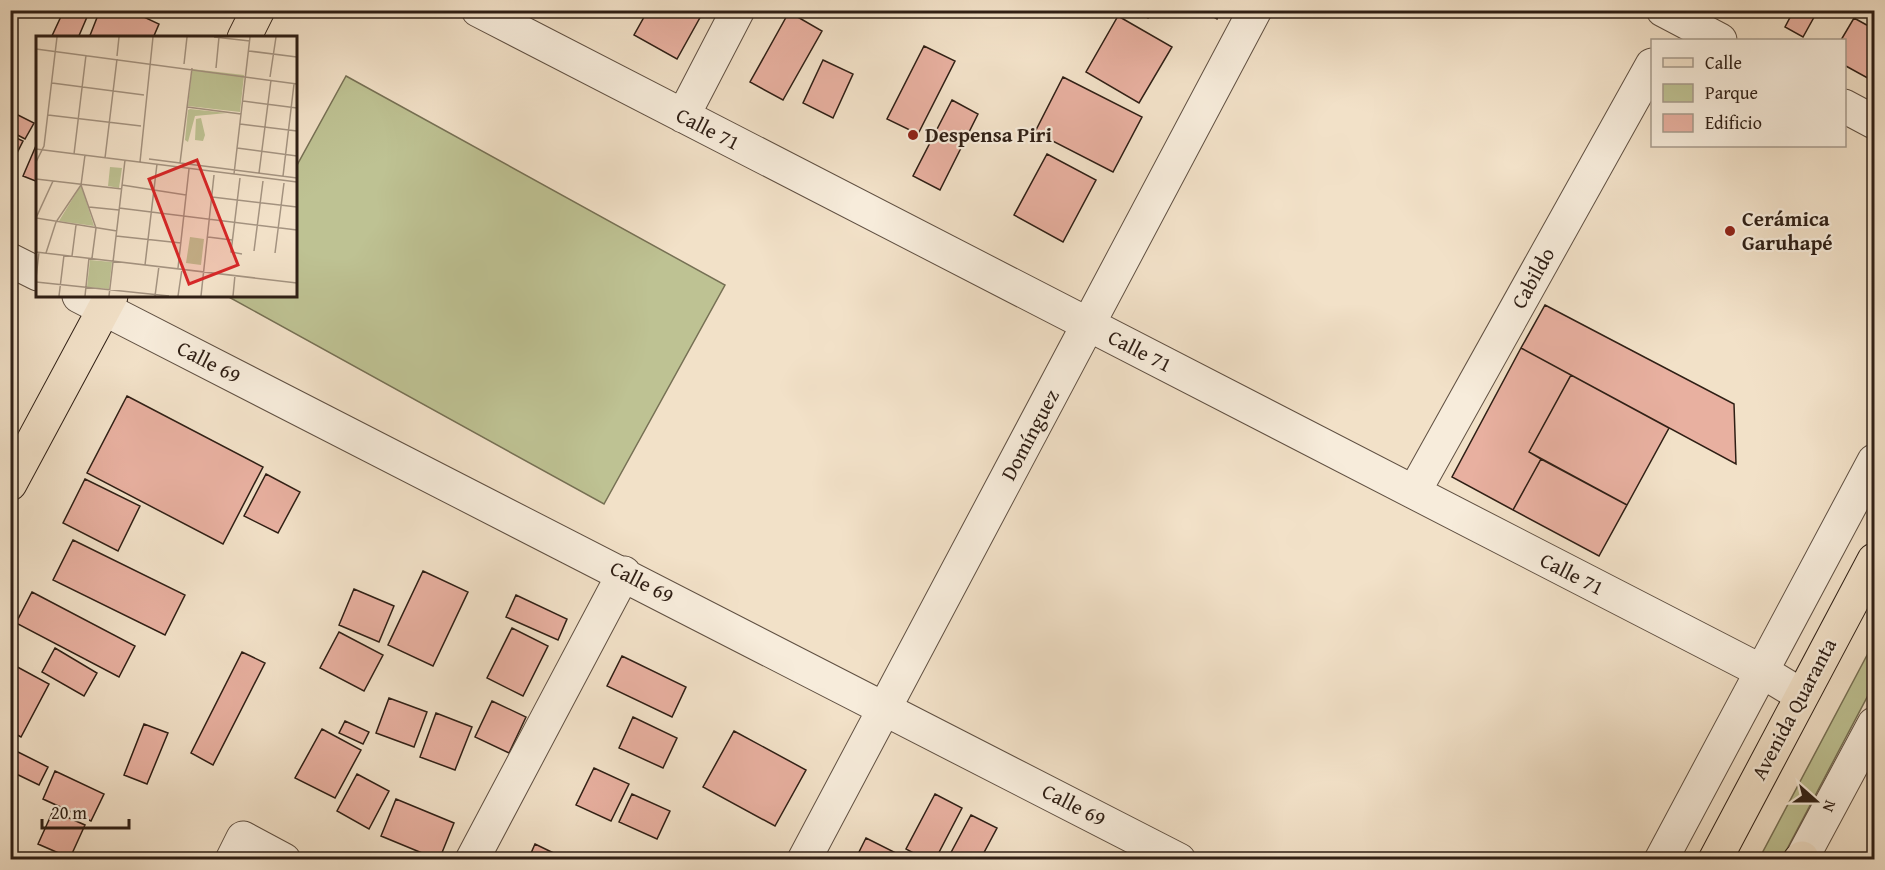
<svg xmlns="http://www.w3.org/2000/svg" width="1885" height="870" viewBox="0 0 1885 870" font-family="'Gentium Book Plus',serif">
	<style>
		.green { fill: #bec293; stroke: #767054; stroke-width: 1.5 }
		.building { fill: #e8b0a0; stroke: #2f1f15; stroke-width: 1.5 }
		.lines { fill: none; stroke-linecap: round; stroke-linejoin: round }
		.minor-casing { stroke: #605042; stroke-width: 35 }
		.major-casing { stroke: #2f1f15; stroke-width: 35 }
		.highway-casing { stroke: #2f1f15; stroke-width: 35 }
		.minor { stroke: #f7ecdb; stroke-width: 33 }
		.major { stroke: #f2e1c8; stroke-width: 33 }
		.highway { stroke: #f2e1c8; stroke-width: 33 }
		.poi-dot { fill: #8f2418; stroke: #f7ecdb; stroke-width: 2 }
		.labels { text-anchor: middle; stroke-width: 4.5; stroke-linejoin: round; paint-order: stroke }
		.street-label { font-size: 21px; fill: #2f1f15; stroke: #f7ecdb }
		.poi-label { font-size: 21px; font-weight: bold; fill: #2f1f15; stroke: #f7ecdb; text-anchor: start }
		.inset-road { fill: none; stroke: #a49380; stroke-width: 1.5 }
		.view { fill: #d62828; fill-opacity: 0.15; stroke: #d62828; stroke-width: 3 }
		.inset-edge { fill: none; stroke: #2f1f15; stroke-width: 3 }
	</style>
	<rect width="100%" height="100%" fill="#f2e1c8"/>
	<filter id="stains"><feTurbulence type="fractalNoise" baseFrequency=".00333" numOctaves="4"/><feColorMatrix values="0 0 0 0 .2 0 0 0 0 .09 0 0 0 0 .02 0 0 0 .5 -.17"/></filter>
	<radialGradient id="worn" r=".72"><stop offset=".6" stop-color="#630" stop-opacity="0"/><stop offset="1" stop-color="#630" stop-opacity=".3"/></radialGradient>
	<path class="green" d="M346 76 725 285 604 504 227 296H296V167Z
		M1874 642V684L1787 849 1780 859H1759Z"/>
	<path class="building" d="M64 10H90L78 38H51Z
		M100 10H129L159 24 153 38H89Z
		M648 10H696L702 14 677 59 634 35Z
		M1134 10H1151L1148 18Z
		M1202 10H1221L1217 19Z
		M1794 10H1818L1803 37 1785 27Z
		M789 12 822 31 783 100 750 82Z
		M1118 16 1172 47 1139 103 1086 72Z
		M1854 18 1874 29 1873 81 1844 65V40H1841Z
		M924 46 955 61 918 134 887 119Z
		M823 60 853 74 833 118 803 103Z
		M1063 77 1142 117 1113 172 1035 132Z
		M952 100 978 114 940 190 913 176Z
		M10 111 34 123 25 139 10 131Z
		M10 135 23 141 10 167Z
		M38 141V182L23 176Z
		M1047 154 1096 180 1063 242 1014 215Z
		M1545 305 1734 404 1736 464 1521 348Z
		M1521 348 1571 375 1529 452 1541 459 1513 510 1452 477Z
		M1571 375 1669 428 1627 505 1529 452Z
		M127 396 263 467 223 544 87 473Z
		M1541 459 1627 505 1599 556 1513 510Z
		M266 474 300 492 278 533 244 516Z
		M85 479 140 506 118 551 63 523Z
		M73 540 185 595 165 635 53 580Z
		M423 571 468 592 433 666 388 645Z
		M354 589 394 606 379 642 339 625Z
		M32 592 135 646 119 677 16 623Z
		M516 595 567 619 558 640 506 617Z
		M512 628 548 646 523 696 487 678Z
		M339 632 383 655 364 691 320 668Z
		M55 648 97 673 84 696 42 672Z
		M242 652 265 663 213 765 191 753Z
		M622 656 686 687 672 717 607 686Z
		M10 663 49 684 21 737 10 731Z
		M389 698 427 712 414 747 376 733Z
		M492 701 526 717 509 753 475 737Z
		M436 713 472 727 455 770 420 757Z
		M633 717 677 738 663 768 619 748Z
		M345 721 369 732 363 744 339 733Z
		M144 724 168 733 147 784 124 775Z
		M322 729 361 750 335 798 295 778Z
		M734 731 806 770 775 826 703 787Z
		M10 748 48 767 39 785 10 771Z
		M594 768 629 784 611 821 576 805Z
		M55 771 104 794 91 821 43 799Z
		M357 774 389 791 369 829 337 811Z
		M632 794 670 811 657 839 619 822Z
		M935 794 962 808 935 860H926L906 849Z
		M396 799 454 823 439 860 381 836Z
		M53 811 85 825 70 858 38 844Z
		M971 815 997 828 980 860H947Z
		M866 838 898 854 895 860H855Z
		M535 844 566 859V860H528Z"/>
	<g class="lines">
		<defs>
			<path id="minor" d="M478 10 1763 672 1801 695
				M1663 10 1720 40
				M1844 106 1874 122
				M683 116 738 10
				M10 260 38 274
				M79 296 1179 860
				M1414 492 1652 65
				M232 860 243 838 284 860
				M472 860 624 573
				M804 860 1255 10
				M1661 860 1874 461
				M1801 860 1874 724"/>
			<path id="major" d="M244 38 258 10
				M10 484 111 296"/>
			<path id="highway" d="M1715 860 1874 560
				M1800 860 1802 858"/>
		</defs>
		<use href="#minor" class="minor-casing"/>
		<use href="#major" class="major-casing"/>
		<use href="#highway" class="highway-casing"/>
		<use href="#minor" class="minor"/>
		<use href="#major" class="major"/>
		<use href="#highway" class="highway"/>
	</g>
	<g class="poi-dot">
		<circle cx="913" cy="135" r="6"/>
		<circle cx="1730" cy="231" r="6"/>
	</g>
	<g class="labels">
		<g class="street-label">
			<text transform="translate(708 129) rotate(27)" y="7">Calle 71</text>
			<text transform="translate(1533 278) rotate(-61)" y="7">Cabildo</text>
			<text transform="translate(1140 351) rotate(27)" y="7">Calle 71</text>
			<text transform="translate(209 362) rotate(27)" y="7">Calle 69</text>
			<text transform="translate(1030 435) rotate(-62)" y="7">Domínguez</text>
			<text transform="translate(1572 574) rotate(27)" y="7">Calle 71</text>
			<text transform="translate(642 582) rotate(27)" y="7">Calle 69</text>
			<text transform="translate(1794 709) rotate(-62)" y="7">Avenida Quaranta</text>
			<text transform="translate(1074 805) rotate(27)" y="7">Calle 69</text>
		</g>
		<g class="poi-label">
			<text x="925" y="142">Despensa Piri</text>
			<text x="1742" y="226">Cerámica<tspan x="1742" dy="24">Garuhapé</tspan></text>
		</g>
	</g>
	<g transform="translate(36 36)">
		<rect width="261" height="261" fill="#f2e1c8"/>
		<path d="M156 33 208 39 204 76 152 70ZM152 74 154 73 191 77 159 80 152 106 149 104ZM165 82 169 99 167 105 159 104 160 83ZM74 131 86 132 83 152 72 150ZM45 149 58 190 23 185ZM154 201 168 203 165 229 150 227ZM54 224 76 226 73 253 51 251Z" fill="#bec293"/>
		<path class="inset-road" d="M178 1 214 5M0 13 261 48M213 15 261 21M81 20 83 1M148 28 151 1M180 32 183 1M234 41 240 1M16 47 108 59M207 65 261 72M151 71 205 78M12 79 105 90M204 88 261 95M201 112 261 120M0 113 261 146M38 118 50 19M69 122 81 23M113 123 261 142M0 126 8 110 21 1M104 126 117 1M144 127 156 32M223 137 235 44M198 138 214 1M247 140 258 48M204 142 195 216 206 218M0 143 86 153M17 145 0 182 81 195M45 149 60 192 56 222M86 149 150 159M176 161 261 171M53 171 83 174M83 172 261 194M80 200 145 207M172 201 196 204M218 215 227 145M0 216 261 247M10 217 20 186 45 149 49 119M239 217 248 147M36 220 40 189M109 229 121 128M142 232 153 133M0 242 3 216M0 246 133 260M23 260 28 219M49 260 53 222M73 260 89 124M119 260 123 230M142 260 146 233M165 260 178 139M197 260 199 239"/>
		<path class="view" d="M161 124 202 229 153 248 113 143Z"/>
		<rect width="261" height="261" class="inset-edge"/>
	</g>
	<rect width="1885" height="870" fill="none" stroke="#f2e1c8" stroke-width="36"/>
	<rect x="12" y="12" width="1861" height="846" fill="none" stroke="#2f1f15" stroke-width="3"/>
	<rect x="18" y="18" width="1849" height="834" fill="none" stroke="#2f1f15" stroke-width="1.5"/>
	<rect x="1651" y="39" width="195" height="108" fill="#f7ecdb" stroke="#a79a8c" stroke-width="1.5"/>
	<rect x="1663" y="58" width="30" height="9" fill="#f2e1c8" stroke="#a79a8c" stroke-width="1.5"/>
	<text x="1705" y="69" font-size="18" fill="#2f1f15">Calle</text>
	<rect x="1663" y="84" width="30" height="18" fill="#bec293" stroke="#a79a8c" stroke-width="1.5"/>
	<text x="1705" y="99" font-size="18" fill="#2f1f15">Parque</text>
	<rect x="1663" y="114" width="30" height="18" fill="#e8b0a0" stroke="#a79a8c" stroke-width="1.5"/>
	<text x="1705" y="129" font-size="18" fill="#2f1f15">Edificio</text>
	<g transform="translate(1816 801) rotate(111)" stroke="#f7ecdb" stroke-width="4.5" paint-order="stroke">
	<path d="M0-4.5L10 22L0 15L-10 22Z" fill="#2f1f15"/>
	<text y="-9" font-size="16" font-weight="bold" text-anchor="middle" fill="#2f1f15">N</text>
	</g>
	<path d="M42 819v9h87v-9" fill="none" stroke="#2f1f15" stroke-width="3"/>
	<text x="51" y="819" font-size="18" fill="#2f1f15" stroke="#f7ecdb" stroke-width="4.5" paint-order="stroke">20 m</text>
	<rect width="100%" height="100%" filter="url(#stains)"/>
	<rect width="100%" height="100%" fill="url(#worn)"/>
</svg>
